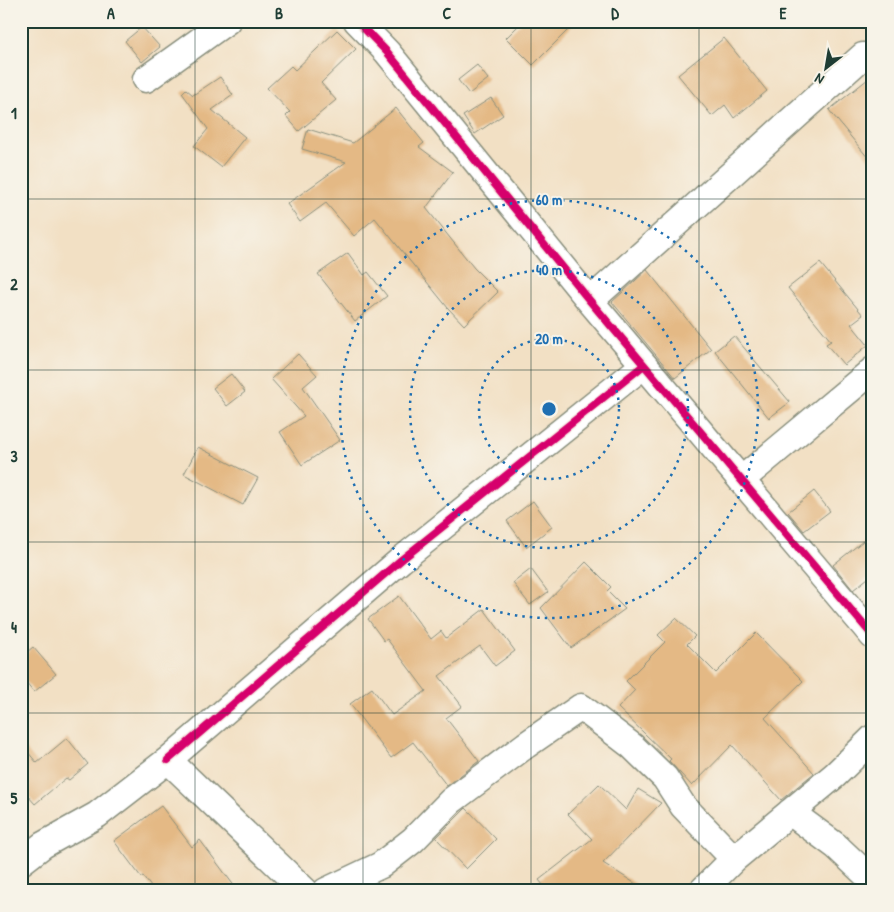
<svg xmlns="http://www.w3.org/2000/svg" width="894" height="912" viewBox="0 0 894 912" font-family="'Patrick Hand',sans-serif">
	<style>
		.building { fill: #e4b985 }
		.lines { fill: none; stroke-linecap: round; stroke-linejoin: round }
		.minor-casing { stroke: #888e7c; stroke-width: 29 }
		.minor { stroke: #fff; stroke-width: 26 }
		.cycleway-casing { stroke: #f7f3e8; stroke-width: 11 }
		.cycleway { stroke: #d6006c; stroke-width: 8 }
		.grid { fill: none; stroke: #1f3d34; stroke-width: 1; stroke-opacity: 0.55 }
		.ring { fill: none; stroke: #1f6fb2; stroke-width: 2.5; stroke-dasharray: 2.5 5 }
		.centre { fill: #1f6fb2; stroke: #f7f3e8; stroke-width: 2.5 }
		.ring-label { font-size: 15px; text-anchor: middle; font-weight: bold; fill: #1f6fb2; stroke: #f7f3e8; stroke-width: 4; stroke-linejoin: round; paint-order: stroke }
		.neatline { fill: none; stroke: #1f3d34; stroke-width: 2 }
		.grid-label { font-size: 16px; text-anchor: middle; font-weight: bold; fill: #1f3d34 }
	</style>
	<rect width="100%" height="100%" fill="#f7f3e8"/>
	<filter id="ink" filterUnits="userSpaceOnUse"><feTurbulence type="fractalNoise" baseFrequency=".02" numOctaves="2"/><feDisplacementMap in="SourceGraphic" scale="10" xChannelSelector="R" yChannelSelector="G"/><feConvolveMatrix kernelMatrix="1 2 1 2 8 2 1 2 1" color-interpolation-filters="sRGB"/></filter>
	<filter id="wash" filterUnits="userSpaceOnUse"><feTurbulence type="fractalNoise" baseFrequency=".0096" numOctaves="4" result="noise"/><feDisplacementMap in="SourceGraphic" scale="20" xChannelSelector="R" yChannelSelector="G"/><feGaussianBlur stdDeviation="1.12" result="paint"/><feColorMatrix in="noise" values="0 0 0 0 0 0 0 0 0 0 0 0 0 0 0 0 0 1.4 0 .05"/><feComposite in="paint" operator="in"/></filter>
	<g filter="url(#wash)">
		<rect width="100%" height="100%" fill="#f2e0c4"/>
		<g id="blocks">
			<path class="building" d="M523 21H577L533 65 506 38Z
				M142 27 160 47 142 62 125 41Z
				M337 30 356 49 321 83 336 100 299 131 286 116 290 112 267 88 291 66 295 70Z
				M724 38 767 91 734 118 725 105 712 116 678 75Z
				M477 65 488 79 469 94 458 80Z
				M873 75V164L829 110Z
				M220 77 233 95 212 110 245 137 221 167 194 146 208 129 182 93 186 89 193 95Z
				M491 98 503 115 475 134 463 116Z
				M396 108 424 143 419 147 453 172 426 208 474 268 498 292 464 325 448 308 375 218 354 236 326 203 300 222 287 204 346 162 302 149 308 129 353 143Z
				M348 253 364 275 368 272 387 296 355 321 318 274Z
				M820 263 863 315 851 324 868 345 844 365 826 344 831 341 788 288Z
				M647 270 711 349 675 378 612 302Z
				M734 336 790 402 769 418 715 351Z
				M298 354 317 375 303 387 340 440 302 465 280 432 304 416 271 379Z
				M231 374 245 392 227 406 213 388Z
				M198 447 258 478 243 505 184 474Z
				M814 491 830 511 804 531 788 512Z
				M533 501 552 527 526 547 507 521Z
				M873 533V574L853 590 833 565Z
				M586 562 611 587 607 591 625 609 571 648 541 608Z
				M531 569 548 592 530 605 513 583Z
				M399 596 431 639 441 631 446 638 484 609 515 651 495 666 480 646 439 676 462 706 446 718 479 761 447 786 413 742 391 758 350 704 372 688 392 715 426 691 387 639 384 641 368 619Z
				M676 618 695 636 687 644 716 673 756 633 803 681 765 718 814 773 781 800 732 745 692 786 669 761 671 759 618 708 635 690 626 681 665 642 658 635Z
				M33 647 56 674 34 692 21 676V657Z
				M67 738 88 764 69 780 66 778 35 804 21 788V744L37 763Z
				M599 784 626 810 638 789 661 803 603 863 647 891H548L539 880 592 839 568 814Z
				M161 806 192 847 200 840 238 891H154L143 876 141 877 114 841Z
				M466 808 496 839 466 869 436 838Z"/>
		</g>
	</g>
	<g filter="url(#ink)">
		<use href="#blocks" fill-opacity="0" stroke="#888e7c" stroke-width="1"/>
		<g class="lines">
			<defs>
				<path id="minor" d="M357 21 387 52 590 301 873 636
					M146 79 227 21
					M590 301 863 56
					M741 480 873 370
					M168 760 401 560 644 365
					M790 812 836 846 873 881
					M21 862 43 845 97 815 168 760 305 891
					M326 891 381 865 413 840 451 801 526 745 581 707 632 746 665 778 683 806 734 859
					M702 891 734 859 835 775 873 738"/>
			</defs>
			<use href="#minor" class="minor-casing"/>
			<use href="#minor" class="minor"/>
			<defs>
				<path id="cycleway" d="M357 21 387 52 590 301 873 636
					M168 760 401 560 644 365"/>
			</defs>
			<use href="#cycleway" class="cycleway-casing"/>
			<use href="#cycleway" class="cycleway"/>
		</g>
	</g>
	<path class="grid" d="M195 21V891M363 21V891M531 21V891M699 21V891M21 199H873M21 370H873M21 542H873M21 713H873"/>
	<g class="ring">
		<circle cx="549" cy="409" r="70"/>
		<circle cx="549" cy="409" r="139"/>
		<circle cx="549" cy="409" r="209"/>
	</g>
	<circle cx="549" cy="409" r="8" class="centre"/>
	<g class="ring-label">
		<text x="549" y="205">60 m</text>
		<text x="549" y="275">40 m</text>
		<text x="549" y="344">20 m</text>
	</g>
	<rect width="894" height="912" fill="none" stroke="#f7f3e8" stroke-width="55"/>
	<g transform="translate(826 68) rotate(211)" stroke="#f7f3e8" stroke-width="4" paint-order="stroke">
	<path d="M0-4L9 19L0 12L-9 19Z" fill="#1f3d34"/>
	<text y="-8" font-size="14" font-weight="bold" text-anchor="middle" fill="#1f3d34">N</text>
	</g>
	<rect x="28" y="28" width="838" height="856" class="neatline"/>
	<g class="grid-label">
		<text x="111" y="19">A</text>
		<text x="279" y="19">B</text>
		<text x="447" y="19">C</text>
		<text x="615" y="19">D</text>
		<text x="783" y="19">E</text>
		<text x="14" y="119">1</text>
		<text x="14" y="290">2</text>
		<text x="14" y="462">3</text>
		<text x="14" y="633">4</text>
		<text x="14" y="804">5</text>
	</g>
</svg>
